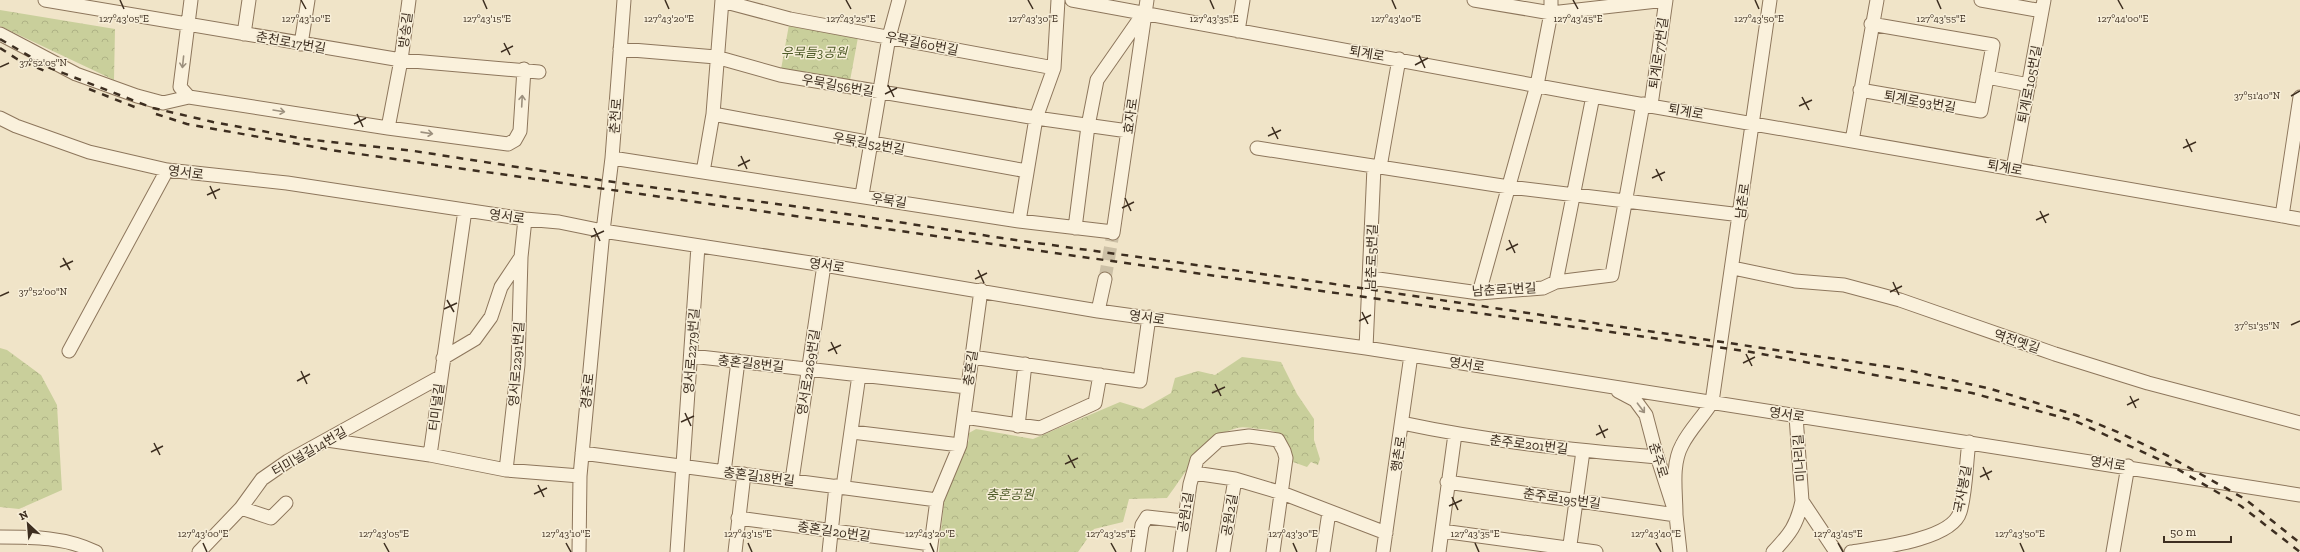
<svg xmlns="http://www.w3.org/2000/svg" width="2300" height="552" viewBox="0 0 2300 552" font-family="'Zilla Slab','Noto Sans KR',serif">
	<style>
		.forest { fill: url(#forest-crowns) }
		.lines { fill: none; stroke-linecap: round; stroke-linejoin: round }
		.minor-tunnel { stroke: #ccc0a6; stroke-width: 13; stroke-dasharray: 13 6; stroke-linecap: butt }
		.minor-casing { stroke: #8d765c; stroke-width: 15 }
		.minor { stroke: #faf1dc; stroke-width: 13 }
		.rail { stroke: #3d2e20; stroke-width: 2.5; stroke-dasharray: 7 7; stroke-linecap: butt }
		.oneway { stroke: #9c907e }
		.ticks { fill: none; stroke: #3d2e20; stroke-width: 1.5 }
		.labels { text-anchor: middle; stroke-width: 3; stroke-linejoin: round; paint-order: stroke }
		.street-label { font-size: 13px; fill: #3d2e20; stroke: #f7eed8 }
		.park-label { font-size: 13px; font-style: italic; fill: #4d5a26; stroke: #f7eed8 }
		.ticks-label { font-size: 10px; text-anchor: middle; fill: #3d2e20; stroke: #f7eed8; stroke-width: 3; stroke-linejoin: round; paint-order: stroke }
	</style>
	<defs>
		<pattern id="forest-crowns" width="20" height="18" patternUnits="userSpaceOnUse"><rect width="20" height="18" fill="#c9cf9b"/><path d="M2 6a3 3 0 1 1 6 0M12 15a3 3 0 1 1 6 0" fill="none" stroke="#aeb285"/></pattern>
	</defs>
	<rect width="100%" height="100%" fill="#f0e4c8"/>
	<path class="forest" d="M0 10 115 29 114 80 0 26Z
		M790 19 859 32 849 86 780 75Z
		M0 348 7 350 41 375 57 405 62 490 19 509 0 507Z
		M1242 357 1281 362 1297 394 1314 419V440L1320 459 1318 465 1311 462 1307 467 1293 462C1288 442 1284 430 1261 429 1254 429 1244 426 1237 428 1206 435 1185 474 1167 498L1129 499 1123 522 1094 529 1078 552H939L944 501 969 440V433L976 429 1033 439 1120 402 1143 409 1171 393 1175 378 1198 371 1215 375Z"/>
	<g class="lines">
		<path class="minor-tunnel" d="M1105 279 1113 233"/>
		<defs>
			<path id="minor" d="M45 0 401 60 539 72
				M191 0 180 87 189 97 388 128 508 144 515 140 520 131 524 69
				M1072 0 1593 96 2300 219
				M1474 0 1551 13 1666 0
				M1981 0 2042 11
				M722 1 790 19 1054 68
				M1238 31 1243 0
				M0 34 76 74 137 96 163 103 189 97
				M244 34 249 0
				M301 44 308 0
				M620 49 716 57 780 75 1036 118 1128 131
				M1987 77 2029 85
				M1860 90 1981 111 1993 45 1871 24
				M1651 105 1666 0
				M713 114 1027 171
				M0 118 16 126 89 152 167 170 287 183 525 219 559 222 603 231 824 265 1098 311 1366 348 2300 495
				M388 128 401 60 409 0
				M1852 141 1877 0
				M1257 148 1509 187 1741 215
				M612 158 1019 221 1113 232
				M1380 167 1399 59
				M2013 169 2044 0
				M703 172 713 114 722 0
				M862 195 889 37 899 0
				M2282 216 2300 97
				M1019 221 1036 118 1054 68 1058 0
				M1075 228 1088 126 1097 80 1143 14
				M1113 233 1147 0
				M1733 268 1795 281 1844 285 1900 300 2055 354 2148 383 2300 423
				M1371 278 1479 293 1543 288 1556 282 1612 275 1643 104
				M1556 282 1593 96
				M1479 293 1537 85 1551 13V0
				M1098 311 1105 279
				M1366 348 1374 167
				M69 351 167 170
				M691 356 967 387
				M972 357 1140 381 1149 317
				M443 358 475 339 491 317 501 287 521 257
				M1618 391 1635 400 1646 415 1656 453 1676 515 1680 552
				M1796 416 1802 501 1836 552
				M964 417 1040 428 1095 403 1100 375
				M1402 423C1486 441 1572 450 1657 457
				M1018 426 1025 364
				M852 432 960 445
				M327 440 430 455 506 470 580 476
				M582 453 937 500
				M430 455 465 210
				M506 470 518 365 521 257 525 219
				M724 472 738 361
				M1194 473 1235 479 1282 493 1386 533
				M792 480 824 265
				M1447 482 1676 515
				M843 487 859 375
				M241 508 271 518 286 503
				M1676 515C1676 492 1671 465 1682 445 1690 429 1703 417 1712 402L1770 0
				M738 518 931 544
				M1442 531 1596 552
				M0 537C34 537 65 537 96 552
				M199 552 241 508 262 479 288 461 440 377
				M579 552 580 476 603 231 612 158 624 0
				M677 552 698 246
				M735 552 744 474
				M829 552 836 486
				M930 552 937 500 960 445 981 290
				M1138 552 1142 525 1147 517 1183 521
				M1180 552 1190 484 1197 460 1219 440 1249 436 1278 440 1284 451 1286 458 1273 552
				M1223 552 1235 479
				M1323 552 1329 512
				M1383 552 1411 355
				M1439 552 1455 434
				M1569 552 1583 451
				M1773 552C1790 534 1797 525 1802 501
				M1851 552C1876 548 1952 540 1960 512 1966 492 1966 463 1969 442
				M2113 552 2128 466"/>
		</defs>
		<use href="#minor" class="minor-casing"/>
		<use href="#minor" class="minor"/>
		<path class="rail" d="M0 39 50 68 153 108 213 122 305 139 414 151 620 183 807 208 1008 239 1327 283 1903 369 1991 389 2076 415 2120 433 2170 457 2245 499 2300 543
			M0 48 17 59 45 71
			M89 89 137 108
			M156 114 187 124 331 150 1751 352 1972 393 2075 421 2167 463 2241 506 2300 552"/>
	</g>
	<defs><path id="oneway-shaft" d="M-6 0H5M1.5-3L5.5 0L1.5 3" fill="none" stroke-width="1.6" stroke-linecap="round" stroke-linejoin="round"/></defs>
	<g class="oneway">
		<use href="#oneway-shaft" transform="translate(183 62) rotate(96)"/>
		<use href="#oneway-shaft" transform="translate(522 101) rotate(-87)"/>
		<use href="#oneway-shaft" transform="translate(279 111) rotate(9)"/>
		<use href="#oneway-shaft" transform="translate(427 133) rotate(8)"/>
		<use href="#oneway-shaft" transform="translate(1641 408) rotate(53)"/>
	</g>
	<path class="ticks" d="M120 0 124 9M301 0 306 9M483 0 487 9M665 0 669 9M846 0 851 9M1028 0 1033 9M1210 0 1214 9M1392 0 1396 9M1573 0 1578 9M1755 0 1759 9M1937 0 1941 9M2118 0 2123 9M504 43 510 55M501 52 513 46M1419 55 1425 68M1415 65 1428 58M0 67 9 63M888 85 894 97M885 94 897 88M2291 96 2300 91M1802 97 1809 110M1799 106 1812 100M357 114 363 127M354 124 366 118M1272 127 1278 139M1268 136 1281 130M2186 139 2192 152M2183 148 2196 142M741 156 747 169M738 166 750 160M1656 169 1662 181M1652 178 1665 172M210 186 216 199M207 195 220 189M1125 198 1131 211M1122 208 1134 202M2040 211 2046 223M2036 220 2049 214M594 228 600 241M591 237 604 231M1509 240 1515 253M1506 250 1518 244M63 258 70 270M60 267 73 261M978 270 984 283M975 279 987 273M1893 282 1899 295M1890 292 1902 286M0 296 9 292M447 300 454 312M444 309 457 303M1362 312 1368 324M1359 321 1371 315M2291 325 2300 321M831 342 837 354M828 351 841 345M1746 354 1752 366M1743 363 1755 357M301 371 307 384M297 381 310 374M1215 384 1221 396M1212 393 1225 387M2130 396 2136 408M2127 405 2139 399M685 413 691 426M681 422 694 416M1599 425 1605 438M1596 435 1608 429M154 443 160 455M151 452 163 446M1068 455 1075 468M1065 464 1078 458M1983 467 1989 480M1980 477 1992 471M538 485 544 497M534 494 547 488M1452 497 1458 510M1449 506 1462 500M203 543 207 552M384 543 389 552M566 543 571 552M748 543 752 552M930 543 934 552M1111 543 1116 552M1293 543 1297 552M1475 543 1479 552M1656 543 1661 552M1838 543 1843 552M2020 543 2024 552"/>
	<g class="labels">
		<g class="street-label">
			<text transform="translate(405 30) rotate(-83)" y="5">방송길</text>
			<text transform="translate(291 42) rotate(10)" y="5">춘천로17번길</text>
			<text transform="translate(922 43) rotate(11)" y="5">우묵길60번길</text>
			<text transform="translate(1367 53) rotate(10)" y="5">퇴계로</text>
			<text transform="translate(1658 53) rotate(-82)" y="5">퇴계로77번길</text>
			<text transform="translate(2029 84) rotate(-79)" y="5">퇴계로105번길</text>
			<text transform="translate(838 85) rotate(10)" y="5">우묵길56번길</text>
			<text transform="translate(1920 101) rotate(10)" y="5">퇴계로93번길</text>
			<text transform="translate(1686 111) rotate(10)" y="5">퇴계로</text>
			<text transform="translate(615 116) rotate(-86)" y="5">춘천로</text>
			<text transform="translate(1130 116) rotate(-82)" y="5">효자로</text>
			<text transform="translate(869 143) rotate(10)" y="5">우묵길52번길</text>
			<text transform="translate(2005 167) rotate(10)" y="5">퇴계로</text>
			<text transform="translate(186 172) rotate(7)" y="5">영서로</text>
			<text transform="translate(889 200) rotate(9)" y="5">우묵길</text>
			<text transform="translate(1742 201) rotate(-82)" y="5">남춘로</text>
			<text transform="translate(507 216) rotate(8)" y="5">영서로</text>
			<text transform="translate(1371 257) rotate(-88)" y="5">남춘로5번길</text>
			<text transform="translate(827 265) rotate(9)" y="5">영서로</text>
			<text transform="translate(1504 289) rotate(-3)" y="5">남춘로1번길</text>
			<text transform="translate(1147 317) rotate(8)" y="5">영서로</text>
			<text transform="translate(2017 341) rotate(19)" y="5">역전옛길</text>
			<text transform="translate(691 351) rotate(-86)" y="5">영서로2279번길</text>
			<text transform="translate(751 363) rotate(6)" y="5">충혼길8번길</text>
			<text transform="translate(516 364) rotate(-86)" y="5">영서로2291번길</text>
			<text transform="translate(1467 364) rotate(9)" y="5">영서로</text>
			<text transform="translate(970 368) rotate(-82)" y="5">충혼길</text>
			<text transform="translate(808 372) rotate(-81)" y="5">영서로2269번길</text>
			<text transform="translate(587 391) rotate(-84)" y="5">경춘로</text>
			<text transform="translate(436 407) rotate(-83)" y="5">터미널길</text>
			<text transform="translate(1787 414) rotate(9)" y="5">영서로</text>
			<text transform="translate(1529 444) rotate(7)" y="5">춘주로201번길</text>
			<text transform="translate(309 451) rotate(-30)" y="5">터미널길14번길</text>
			<text transform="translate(1398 454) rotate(-81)" y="5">행촌로</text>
			<text transform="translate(1799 458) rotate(-94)" y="5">미나리길</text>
			<text transform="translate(1659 460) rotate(73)" y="5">춘주로</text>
			<text transform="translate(2108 463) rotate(9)" y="5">영서로</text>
			<text transform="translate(759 476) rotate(7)" y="5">충혼길18번길</text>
			<text transform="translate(1962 489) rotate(-80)" y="5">국사봉길</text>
			<text transform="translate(1562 498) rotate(8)" y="5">춘주로195번길</text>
			<text transform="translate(1185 512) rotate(-81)" y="5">공원1길</text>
			<text transform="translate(1229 515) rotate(-81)" y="5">공원2길</text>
			<text transform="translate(834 531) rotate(8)" y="5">충혼길20번길</text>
		</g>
		<g class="park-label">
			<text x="814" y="57">우묵들3공원</text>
			<text x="1010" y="499">충혼공원</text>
		</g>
	</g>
	<g class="ticks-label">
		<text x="124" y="22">127°43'05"E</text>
		<text x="306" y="22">127°43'10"E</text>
		<text x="487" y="22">127°43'15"E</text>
		<text x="669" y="22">127°43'20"E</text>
		<text x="851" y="22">127°43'25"E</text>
		<text x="1033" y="22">127°43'30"E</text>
		<text x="1214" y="22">127°43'35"E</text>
		<text x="1396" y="22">127°43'40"E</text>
		<text x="1578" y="22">127°43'45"E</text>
		<text x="1759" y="22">127°43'50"E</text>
		<text x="1941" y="22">127°43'55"E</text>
		<text x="2123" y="22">127°44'00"E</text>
		<text x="43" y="66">37°52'05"N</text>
		<text x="2257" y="99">37°51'40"N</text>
		<text x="43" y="295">37°52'00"N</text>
		<text x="2257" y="329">37°51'35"N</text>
		<text x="203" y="537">127°43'00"E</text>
		<text x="384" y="537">127°43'05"E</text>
		<text x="566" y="537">127°43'10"E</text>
		<text x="748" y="537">127°43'15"E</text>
		<text x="930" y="537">127°43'20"E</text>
		<text x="1111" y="537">127°43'25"E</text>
		<text x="1293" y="537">127°43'30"E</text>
		<text x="1475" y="537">127°43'35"E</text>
		<text x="1656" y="537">127°43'40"E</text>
		<text x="1838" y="537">127°43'45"E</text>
		<text x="2020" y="537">127°43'50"E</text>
	</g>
	<g transform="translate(28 524) rotate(334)" stroke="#f7eed8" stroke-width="3" paint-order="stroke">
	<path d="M0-3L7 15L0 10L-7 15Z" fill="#3d2e20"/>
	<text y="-6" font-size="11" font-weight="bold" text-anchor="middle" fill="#3d2e20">N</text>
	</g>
	<path d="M2164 536v6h67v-6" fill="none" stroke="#3d2e20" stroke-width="2"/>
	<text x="2170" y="536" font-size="12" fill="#3d2e20" stroke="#f7eed8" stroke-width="3" paint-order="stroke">50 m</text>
</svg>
